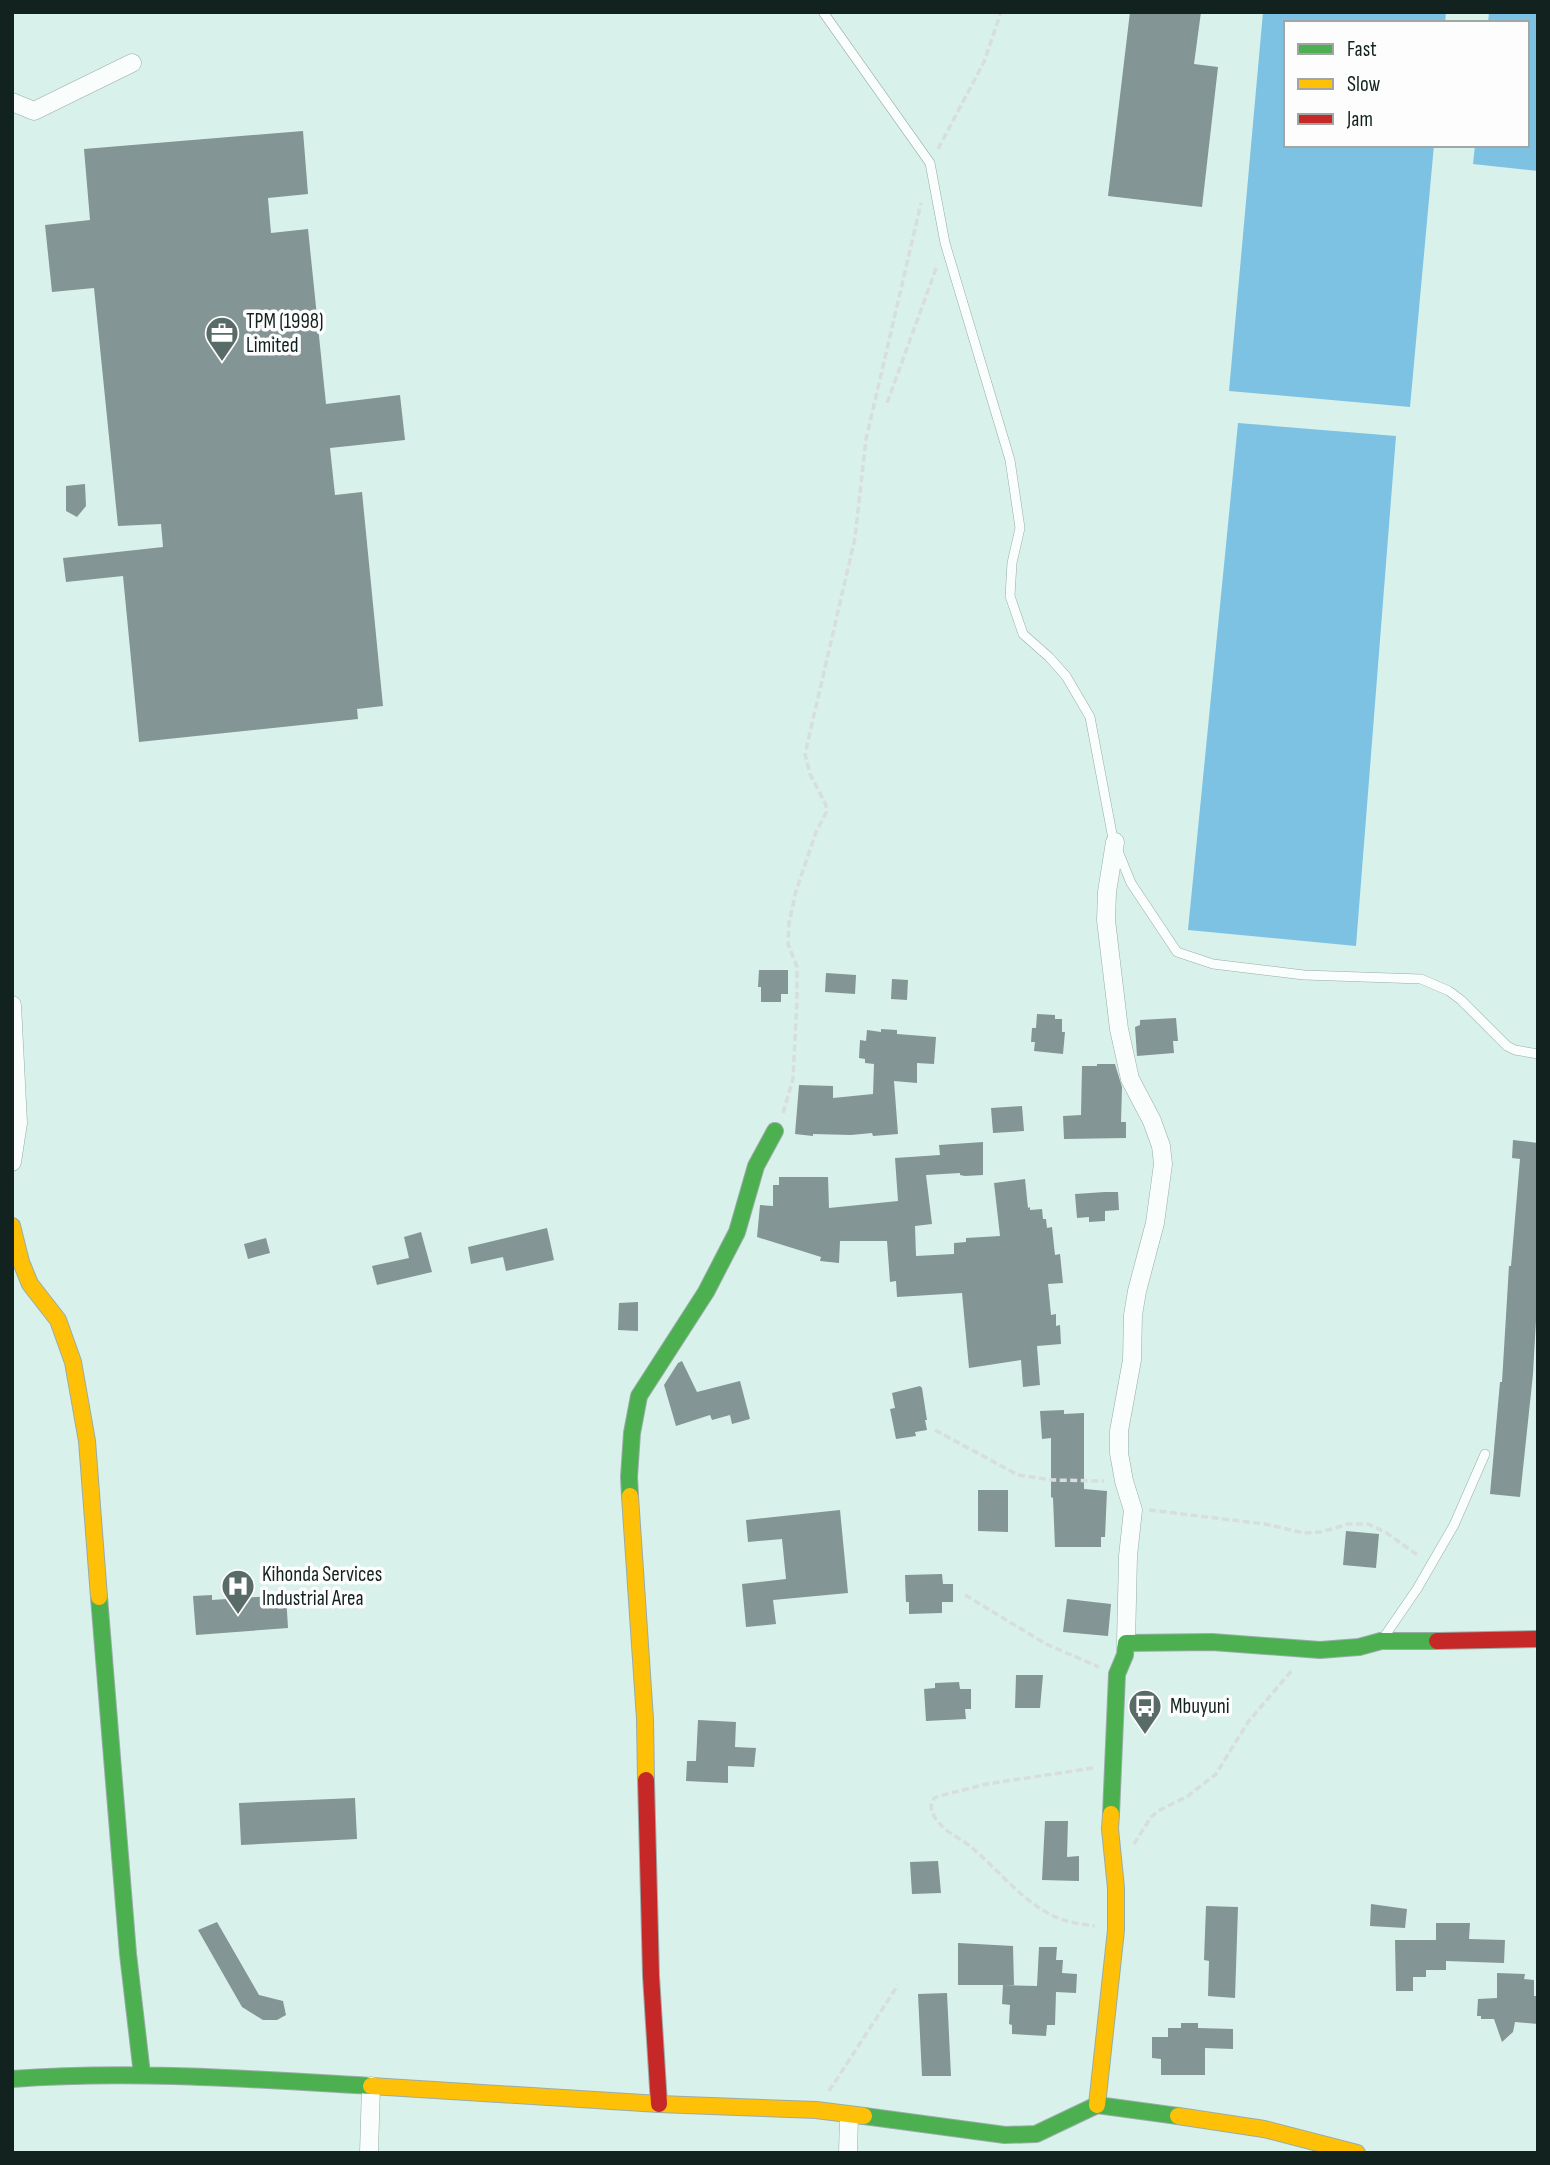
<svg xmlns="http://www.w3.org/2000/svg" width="1550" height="2165" viewBox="0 0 1550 2165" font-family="'Sofia Sans Condensed',sans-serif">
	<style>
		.water { fill: #7dc2e3 }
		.building { fill: #839594 }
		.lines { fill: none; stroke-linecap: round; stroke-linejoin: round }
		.lane-casing { stroke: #99aca7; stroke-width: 10 }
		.street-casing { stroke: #99aca7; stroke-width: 19 }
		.fast-casing { stroke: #99aca7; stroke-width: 18 }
		.slow-casing { stroke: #99aca7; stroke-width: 18 }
		.jam-casing { stroke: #99aca7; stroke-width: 18 }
		.path { stroke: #d7dedd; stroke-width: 3.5; stroke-dasharray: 7 3.5; stroke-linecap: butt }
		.lane { stroke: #f9fdfc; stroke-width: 9 }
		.street { stroke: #f9fdfc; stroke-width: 18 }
		.fast { stroke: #4caf50; stroke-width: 16 }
		.slow { stroke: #ffc107; stroke-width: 16 }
		.jam { stroke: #c62828; stroke-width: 16 }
		.labels { text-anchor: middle; stroke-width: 7; stroke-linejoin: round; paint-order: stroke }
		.poi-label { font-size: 21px; fill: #12231f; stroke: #fdfdfd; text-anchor: start }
	</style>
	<rect width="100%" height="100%" fill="#d9f1eb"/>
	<path class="water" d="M1263 12H1446L1445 23H1286V145H1434L1410 407 1229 391Z
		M1489 12H1538V171L1473 164 1475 145H1527V23H1488Z
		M1238 423 1396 436 1356 946 1188 930Z"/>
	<path class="building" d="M1130 12H1201L1194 64 1218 67 1202 207 1108 196Z
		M303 131 308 194 268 198 271 233 308 229 326 404 400 395 405 440 330 448 335 495 362 492 383 706 357 709 358 719 139 742 123 576 66 582 63 558 163 547 161 524 118 526 94 288 52 292 45 225 90 220 84 149Z
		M85 484 86 506 77 517 66 511V486Z
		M759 970H788V994H781V1002H761V987H758Z
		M826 973 856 975 855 994 825 992Z
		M892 979 908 980 907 1000 891 999Z
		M1037 1014 1055 1015V1019H1062V1032H1065L1063 1054 1034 1051 1035 1042H1031L1032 1028H1036Z
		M1176 1018 1178 1041H1173L1174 1053 1137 1056 1135 1027 1140 1025V1020Z
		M881 1029 897 1030V1034L936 1037 934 1064 917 1063V1083L894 1081 898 1134 873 1136 872 1133 851 1135 813 1134V1136L795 1134 799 1085 833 1086V1098L873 1094 874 1064 865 1063V1059L859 1058 860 1040 866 1041 867 1030 881 1032Z
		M1097 1064H1115L1122 1087 1121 1122H1126V1138L1064 1139 1063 1116 1081 1115 1082 1066H1097Z
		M1022 1106 1024 1131 993 1133 991 1108Z
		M1513 1140 1538 1143V1285L1533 1374 1520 1497 1490 1494 1500 1382H1502L1509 1266H1511L1520 1159 1512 1158Z
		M983 1142V1175L965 1176 960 1175V1173L926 1175 932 1224 915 1226 916 1256 954 1254V1243L966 1242V1238L1000 1236 994 1183 1025 1179 1028 1208 1030 1207V1210L1042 1209 1043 1219H1046L1047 1228 1052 1227 1055 1255 1060 1254 1063 1283 1048 1284 1051 1315 1056 1314V1326L1060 1325 1061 1344 1037 1346 1040 1385 1023 1387 1021 1360 969 1368 962 1293 897 1297 896 1281 890 1282 887 1241H840L839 1263 820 1261 821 1257 757 1237 760 1205 773 1206V1185H779V1177H828L829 1208 898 1201 895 1158 940 1155 939 1145Z
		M1105 1192H1118L1119 1210 1105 1211V1221L1089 1222V1217L1077 1218 1075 1194Z
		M547 1228 554 1260 506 1271 503 1257 471 1264 468 1247Z
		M421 1232 432 1272 377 1285 372 1266 409 1258 404 1237Z
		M266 1238 270 1253 248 1259 244 1244Z
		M638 1302V1331L618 1330 619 1303Z
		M682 1361 697 1392 740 1381 750 1419 732 1424 730 1415 712 1420 710 1415 676 1426 664 1385 678 1363Z
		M920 1386 922 1388 927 1420H925L927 1430 915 1432 916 1436 896 1439 890 1409 895 1408 892 1393Z
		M1064 1410V1414L1084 1413V1489L1107 1491 1105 1537H1101V1547H1055L1053 1498 1051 1497V1438L1042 1439 1040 1411Z
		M978 1490H1008V1532L978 1531Z
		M840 1510 848 1593 773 1600 776 1624 746 1627 742 1584 786 1579 782 1539 748 1542 746 1520Z
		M1346 1531 1379 1534 1376 1568 1343 1565Z
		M942 1574 943 1584H953V1602H942V1613L909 1614V1602H906L905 1575Z
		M212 1595V1600L286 1595 288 1628 196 1635 193 1596Z
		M1067 1599 1111 1604 1108 1636 1063 1632Z
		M1016 1675H1043L1040 1708H1015Z
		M959 1682 960 1689H971V1709H965L966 1719 926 1721 924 1689 935 1688V1683Z
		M698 1720 736 1722 735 1747 756 1748 754 1767 728 1766V1783L686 1781 687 1761H696Z
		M355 1798 357 1839 241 1845 239 1803Z
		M1045 1821H1068L1067 1857 1079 1856V1881L1042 1880Z
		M938 1861 941 1893 912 1894 910 1862Z
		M1371 1904 1407 1909 1405 1928 1370 1926Z
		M1206 1906 1238 1907 1235 1998 1208 1996 1209 1961 1204 1960Z
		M217 1922 259 1995 283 2001 286 2015 277 2020H263L242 2007 198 1930Z
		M1436 1923H1470L1469 1939 1505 1940 1504 1963 1446 1961V1970H1426V1977H1413V1991H1396L1395 1940H1436Z
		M958 1943 1013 1946 1014 1985H958Z
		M1039 1947H1057L1056 1960H1063L1062 1973 1077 1974 1076 1993 1056 1992 1055 2025H1047L1046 2036 1012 2034V2025L1009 2024 1010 2005 1002 2004 1003 1985 1037 1986Z
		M1497 1973 1525 1974 1524 1979 1534 1980V1996H1538V2024L1515 2022 1513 2032 1502 2042 1494 2019H1481V2016H1477L1478 1999 1497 1998Z
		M947 1993 951 2076H922L918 1994Z
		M1181 2023H1198V2028L1233 2029V2049L1205 2048V2075H1161V2059L1152 2058V2037H1168V2028H1181Z"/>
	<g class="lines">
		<defs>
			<path id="lane" d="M823 12 930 163 945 243 1010 460 1020 528 1012 563 1010 596 1023 634 1049 657 1066 676 1090 717 1113 839 1131 883 1177 952 1213 964 1304 975 1421 979 1449 991 1461 1000 1507 1046 1515 1050 1538 1054
				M1384 1637 1417 1589 1454 1525 1485 1454"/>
			<path id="street" d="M12 102 34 111 132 63
				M1115 842 1107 892 1106 920 1119 1029 1130 1079 1152 1121 1161 1146 1163 1164 1155 1223 1137 1291 1133 1315 1132 1360 1119 1431V1453L1124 1481 1133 1510 1128 1556 1126 1643
				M12 1005 18 1123 12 1162
				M369 2153 371 2086
				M848 2153 849 2116"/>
			<path id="fast" d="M630 1496 629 1477 632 1433 639 1396 706 1292 737 1232 756 1166 775 1131
				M99 1597 128 1954 142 2074
				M1111 1814 1117 1674 1125 1655 1126 1643 1212 1642 1320 1650 1359 1647 1381 1641H1437
				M12 2079C132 2070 251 2079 371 2086
				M864 2116 1005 2135 1036 2134 1097 2105 1178 2116"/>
			<path id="slow" d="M12 1226 21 1262 30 1284 58 1320 73 1362 87 1441 99 1597
				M630 1496 645 1719 646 1780
				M371 2086 659 2104 816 2110 864 2116
				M1097 2105 1116 1930V1888L1110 1829 1111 1814
				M1178 2116 1264 2129 1357 2153"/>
			<path id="jam" d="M1437 1641 1538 1639
				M646 1780 651 1976 659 2104"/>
		</defs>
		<use href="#lane" class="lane-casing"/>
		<use href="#street" class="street-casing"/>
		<use href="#fast" class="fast-casing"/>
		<use href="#slow" class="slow-casing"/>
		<use href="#jam" class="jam-casing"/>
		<path class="path" d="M938 149 984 62 1001 12
			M887 403 937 266
			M783 1113 793 1079 797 1000V967L788 944 789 923 796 891 816 832 826 813V805L810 774 805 754 855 538 866 439 921 203
			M935 1430 1018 1475 1053 1480 1104 1481
			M1149 1510 1265 1524 1304 1533 1321 1532 1348 1524H1368L1385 1532 1419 1556
			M965 1595 1046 1644 1099 1667
			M1093 1768 987 1784 939 1796 934 1798 931 1806C932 1814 935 1819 941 1825 949 1834 962 1839 971 1847 999 1870 1024 1904 1058 1918 1069 1923 1083 1924 1095 1926
			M1134 1844 1151 1817 1158 1811 1188 1796 1216 1774 1248 1722 1293 1669
			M829 2091 898 1985"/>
		<use href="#lane" class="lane"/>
		<use href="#street" class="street"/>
		<use href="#fast" class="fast"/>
		<use href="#slow" class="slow"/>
		<use href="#jam" class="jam"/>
	</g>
	<defs>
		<symbol id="office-pin" viewBox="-11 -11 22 30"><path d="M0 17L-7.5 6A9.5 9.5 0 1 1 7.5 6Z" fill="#586b66" stroke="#fdfdfd"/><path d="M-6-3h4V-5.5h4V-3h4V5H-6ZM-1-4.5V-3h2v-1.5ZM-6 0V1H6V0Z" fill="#fff"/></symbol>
		<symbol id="hospital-pin" viewBox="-11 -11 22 30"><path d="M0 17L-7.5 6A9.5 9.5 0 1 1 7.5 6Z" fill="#586b66" stroke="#fdfdfd"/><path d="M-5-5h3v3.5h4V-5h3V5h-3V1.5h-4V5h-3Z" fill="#fff"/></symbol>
		<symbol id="bus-pin" viewBox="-11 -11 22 30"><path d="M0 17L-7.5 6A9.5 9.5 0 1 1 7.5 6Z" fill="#586b66" stroke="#fdfdfd"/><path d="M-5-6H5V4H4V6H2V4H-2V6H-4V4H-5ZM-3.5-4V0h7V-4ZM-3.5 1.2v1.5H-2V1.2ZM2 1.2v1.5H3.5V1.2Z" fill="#fff"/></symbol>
	</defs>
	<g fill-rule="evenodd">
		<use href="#office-pin" x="203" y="314" width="38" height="52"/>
		<use href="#hospital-pin" x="219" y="1567" width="38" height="52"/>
		<use href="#bus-pin" x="1126" y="1687" width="38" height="52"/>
	</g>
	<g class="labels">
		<g class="poi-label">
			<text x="246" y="328">TPM (1998)<tspan x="246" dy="24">Limited</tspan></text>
			<text x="262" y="1581">Kihonda Services<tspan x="262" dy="24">Industrial Area</tspan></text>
			<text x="1170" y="1713">Mbuyuni</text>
		</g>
	</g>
	<rect width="1550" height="2165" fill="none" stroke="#12231f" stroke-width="28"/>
	<rect x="1284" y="21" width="245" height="126" fill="#fdfdfd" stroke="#9fa6a4" stroke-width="2"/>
	<rect x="1298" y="44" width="35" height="10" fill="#4caf50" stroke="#9fa6a4" stroke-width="2"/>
	<text x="1347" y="56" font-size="21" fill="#12231f">Fast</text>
	<rect x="1298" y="79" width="35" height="10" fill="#ffc107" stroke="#9fa6a4" stroke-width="2"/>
	<text x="1347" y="91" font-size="21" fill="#12231f">Slow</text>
	<rect x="1298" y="114" width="35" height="10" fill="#c62828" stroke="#9fa6a4" stroke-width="2"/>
	<text x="1347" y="126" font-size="21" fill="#12231f">Jam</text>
</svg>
